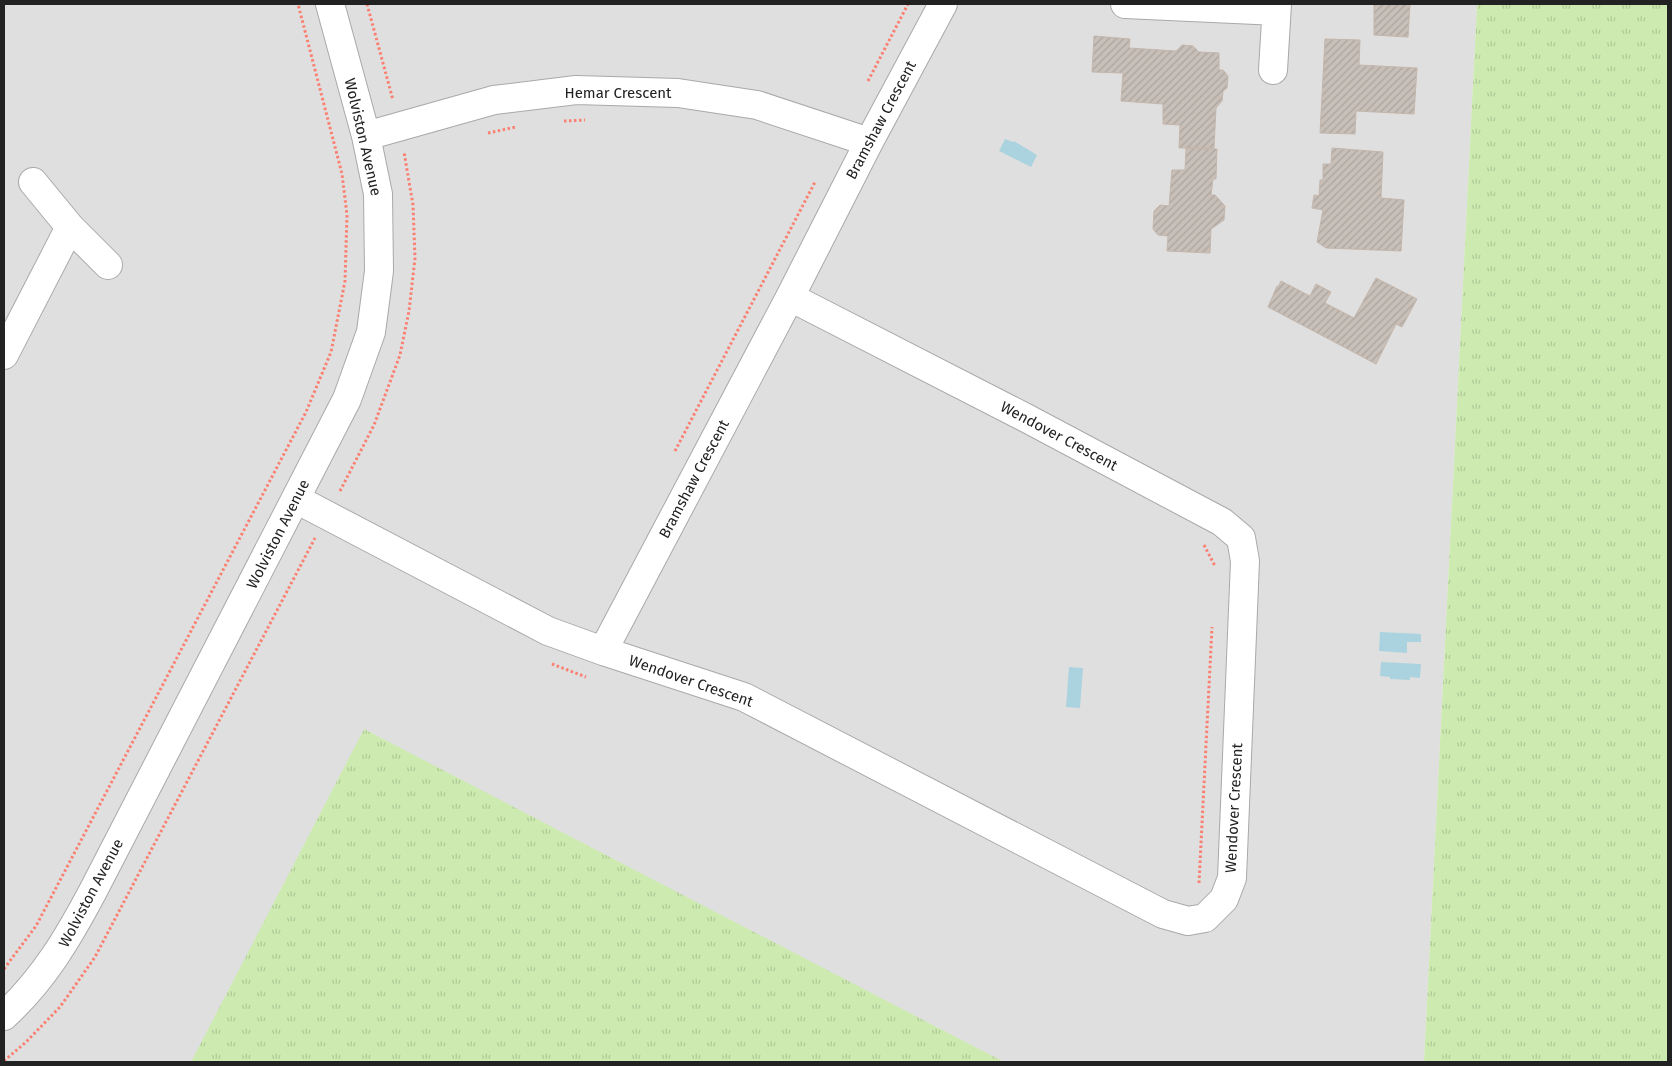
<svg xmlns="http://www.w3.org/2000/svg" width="1672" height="1066" viewBox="0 0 1672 1066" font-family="'Fira Sans',sans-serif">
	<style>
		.residential { fill: #e0dfdf }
		.grass { fill: url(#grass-tufts) }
		.water { fill: #aad3df }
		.building { fill: url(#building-hatch); stroke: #c4b6ab }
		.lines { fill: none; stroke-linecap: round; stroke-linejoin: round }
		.minor-casing { stroke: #a9a9a9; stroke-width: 30 }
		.path { stroke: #fa8072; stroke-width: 3; stroke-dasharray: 2.5 2.5; stroke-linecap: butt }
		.minor { stroke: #fff; stroke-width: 28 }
		.labels { text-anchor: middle; stroke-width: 5; stroke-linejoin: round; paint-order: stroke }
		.street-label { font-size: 15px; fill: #222; stroke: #fff }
	</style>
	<defs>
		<pattern id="grass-tufts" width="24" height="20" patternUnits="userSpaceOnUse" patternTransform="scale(1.25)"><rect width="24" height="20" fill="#cdebb0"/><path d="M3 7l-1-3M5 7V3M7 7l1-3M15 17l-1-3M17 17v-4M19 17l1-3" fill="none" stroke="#b0c997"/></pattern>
		<pattern id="building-hatch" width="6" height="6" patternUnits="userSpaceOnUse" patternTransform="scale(1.25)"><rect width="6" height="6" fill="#c7bfb8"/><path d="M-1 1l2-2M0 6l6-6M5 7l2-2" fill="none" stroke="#aba49e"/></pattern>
	</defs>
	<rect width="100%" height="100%" fill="#f2efe9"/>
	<path class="residential" d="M4 4H1477L1424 1062H4Z"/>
	<path class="grass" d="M1477 4H1668V1062H1424Z
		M364 729 1004 1062H191Z"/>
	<path class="water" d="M1005 139 1013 142 1014 141 1037 155 1031 167 999 151Z
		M1380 632 1421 634V642H1407V653L1379 651Z
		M1381 662 1421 664 1420 678 1410 677V680L1390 679V677L1380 676Z
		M1069 667 1083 668 1080 708 1066 707Z"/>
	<path class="building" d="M1374 4H1410L1408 37 1374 35Z
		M1094 36 1130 39 1129 48 1176 51 1182 45 1193 46 1199 52 1219 53V70H1223L1228 76 1227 88 1223 91 1222 101 1216 108 1214 148H1179L1180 125 1163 124V104L1121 101 1123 73 1092 72Z
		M1325 39 1360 40 1359 65 1417 68 1414 114 1356 111 1355 134 1320 133Z
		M1186 148 1217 149 1216 179H1213L1211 195H1215L1225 206 1224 220 1211 229 1210 253 1167 251 1168 236 1158 235 1153 229 1154 211 1160 205 1169 206 1172 170H1185Z
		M1332 148 1383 152 1381 198 1404 200 1401 251 1326 248 1317 242 1323 210 1312 208 1314 195 1319 196 1320 180H1323V164H1331Z
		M1376 278 1417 299 1402 327 1396 324 1376 364 1268 307 1277 286 1278 287 1281 281 1310 296 1316 284 1331 292 1325 303 1354 318Z"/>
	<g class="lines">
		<defs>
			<path id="minor" d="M1125 4 1276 11
				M1273 70 1277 4
				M366 136 494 100 576 90 678 93 757 105 869 142
				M33 182 70 227 108 265
				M4 355 70 227
				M296 499 548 631 603 651 790 297 869 142 943 4
				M603 651 744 697 1163 914 1188 921 1205 918 1224 899 1232 878 1245 561 1241 538 1222 522 1028 419 790 297
				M4 1016C44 979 68 938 93 891L347 399 371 332 379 271 378 194 366 136 330 4"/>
		</defs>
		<use href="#minor" class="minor-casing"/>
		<path class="path" d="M367 4 393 100
			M868 81 908 4
			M564 121 585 120
			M488 133 516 127
			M675 451 815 182
			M340 491 374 425 400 355 409 311 415 258 413 205 404 152
			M1204 545 1215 566
			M552 664 586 677
			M1199 883 1212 627
			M4 969 36 926 306 412 331 352 345 281 347 215 342 174 298 4
			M4 1061 26 1042 60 1007 95 957 315 538"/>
		<use href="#minor" class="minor"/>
	</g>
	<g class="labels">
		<g class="street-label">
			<text x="618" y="98">Hemar Crescent</text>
			<text transform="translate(881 120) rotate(-62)" y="5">Bramshaw Crescent</text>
			<text transform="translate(363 137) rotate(77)" y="5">Wolviston Avenue</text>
			<text transform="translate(1059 436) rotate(28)" y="5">Wendover Crescent</text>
			<text transform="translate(694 479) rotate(-62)" y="5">Bramshaw Crescent</text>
			<text transform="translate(278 534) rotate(-63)" y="5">Wolviston Avenue</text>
			<text transform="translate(691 681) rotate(19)" y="5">Wendover Crescent</text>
			<text transform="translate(1234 808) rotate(-87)" y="5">Wendover Crescent</text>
			<text transform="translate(91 893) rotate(-62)" y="5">Wolviston Avenue</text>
		</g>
	</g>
	<rect width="1672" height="1066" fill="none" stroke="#222222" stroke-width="10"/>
</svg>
